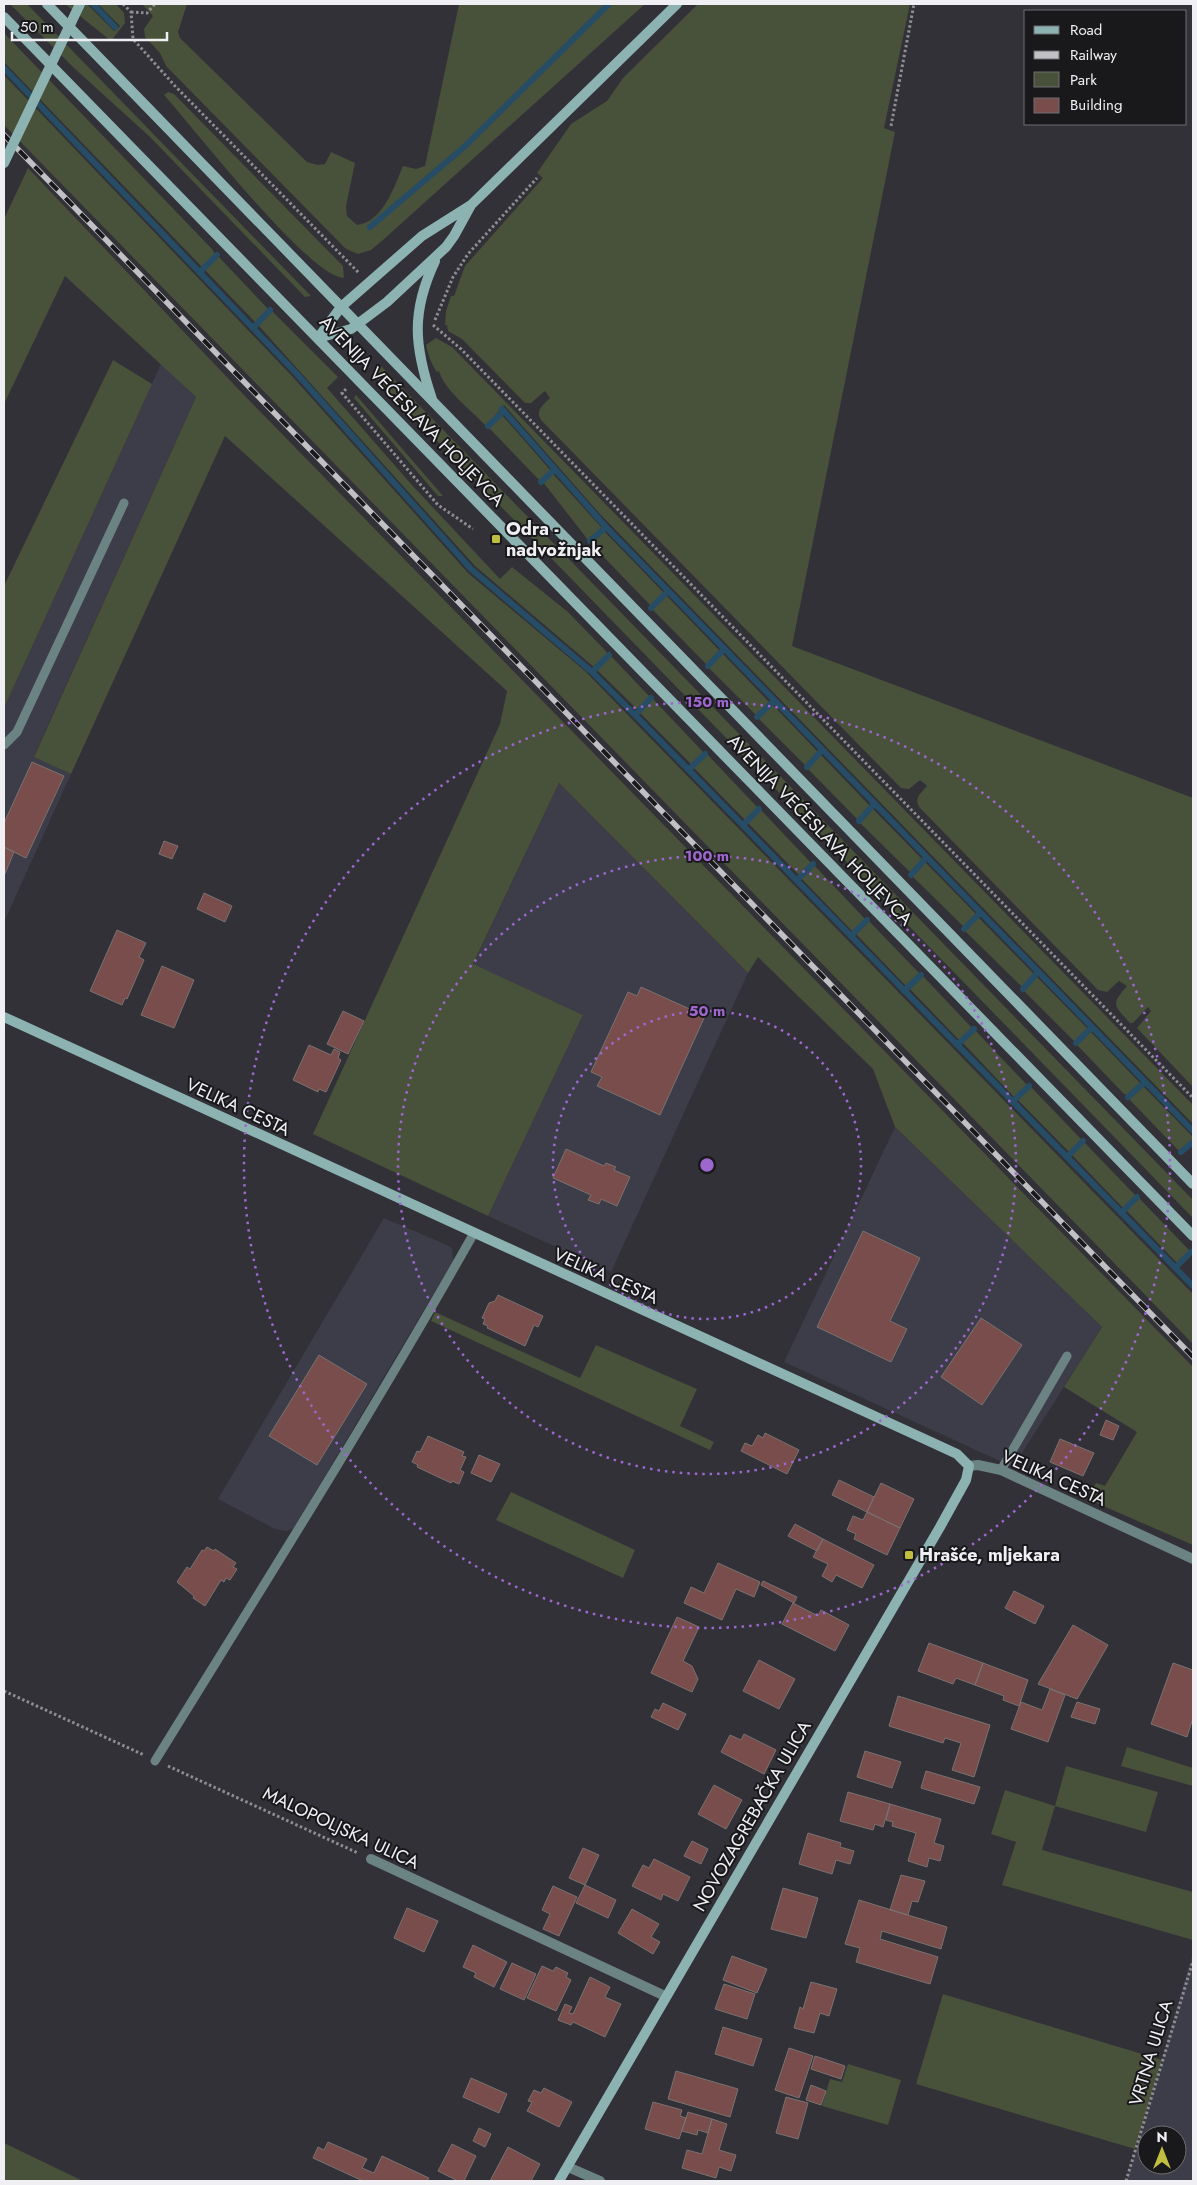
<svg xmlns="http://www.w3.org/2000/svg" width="1197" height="2185" viewBox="0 0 1197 2185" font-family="Jost,sans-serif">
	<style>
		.built { fill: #3c3d48; fill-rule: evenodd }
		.green { fill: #48513a }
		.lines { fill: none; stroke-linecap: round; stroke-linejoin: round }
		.stream { stroke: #264d65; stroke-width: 6 }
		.building { fill: #784d4b; stroke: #7a7271 }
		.path { stroke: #8d8d92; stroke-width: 3; stroke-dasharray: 2.5 2.5; stroke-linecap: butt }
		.service { stroke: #6c8383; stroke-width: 9 }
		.minor { stroke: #6c8383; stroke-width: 10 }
		.secondary { stroke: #8cb2b2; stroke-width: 10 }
		.rail-casing { stroke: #c0c0c5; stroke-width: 5.5 }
		.rail { stroke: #19191c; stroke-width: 4; stroke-dasharray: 11; stroke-linecap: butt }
		.secondary-bridge { stroke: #8cb2b2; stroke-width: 10 }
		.ring { fill: none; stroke: #9e67cf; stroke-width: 2.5; stroke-dasharray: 2.5 5 }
		.poi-dot { fill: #c0be41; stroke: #19191c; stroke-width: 2 }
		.labels { text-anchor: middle; stroke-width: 4; stroke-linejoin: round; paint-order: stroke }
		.street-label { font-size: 18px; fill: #f0f0f4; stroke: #19191c }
		.poi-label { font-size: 18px; font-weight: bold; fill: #f0f0f4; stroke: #19191c; text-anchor: start }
		.centre { fill: #9e67cf; stroke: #19191c; stroke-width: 2.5 }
		.ring-label { font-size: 15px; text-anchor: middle; font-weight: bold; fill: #9e67cf; stroke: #19191c; stroke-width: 4; stroke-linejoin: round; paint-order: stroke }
	</style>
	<rect width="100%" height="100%" fill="#313137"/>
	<path class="built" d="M161 364 196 397 34 756 71 774 4 922V708Z
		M559 783 748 973 611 1272 488 1216 583 1015 473 965Z
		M895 1127 1102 1327 1013 1467 784 1362Z
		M384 1218 447 1245 452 1248 453 1261 297 1523 293 1529 286 1531 275 1529 218 1499Z
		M1193 1952V2181H1126L1162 2060ZM1147 2135H1177V2165H1147Z"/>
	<path class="green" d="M10 4H27L311 296 305 297 150 137 74 68Z
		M65 4H87L114 31 120 26 98 4H116L124 13 125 23 111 41Z
		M142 4H187L178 32 180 38 307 162 318 165 325 164 331 152 355 163 346 206 347 216 357 225C383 222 394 187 403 166L416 169 425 166 459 4H645L383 240 371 250 358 254 346 249 166 66 160 53 145 37 144 29 153 16Z
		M698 4H910L884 128 895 132 792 646 1193 798V1087L1137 1028 1151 1011 1148 1007 1133 1023H1130C1113 1004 1111 1005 1127 986L1119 981 1107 992 1098 990 920 808C913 798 921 793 927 786L920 780 909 789 901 788 542 421C534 411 543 405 550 398L545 391 531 403H525L462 339 448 331 447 325H445L446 311 451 296H454L465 266 543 178 537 173 571 124 607 101 623 78Z
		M4 33 212 249 215 254 203 268 4 62Z
		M4 75 292 376 468 573 585 671 1193 1294V1344L4 125Z
		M168 92 174 94 343 266 344 278C310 278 192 126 164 95Z
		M28 168 243 394 1193 1367V1545L1087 1499 1096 1483 1105 1486 1137 1432 1064 1387 1102 1327 895 1127 873 1069 758 957 748 973 559 783 473 964 583 1015 488 1216 313 1134 500 724 507 691 225 436 71 774 34 757 196 397 65 276 4 404V219Z
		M218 256 269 310 256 323 204 269Z
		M272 311 338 377 327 388 412 485 500 579 512 567 568 612 604 649 608 654 595 668 475 566 258 325Z
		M436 338 452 347 1193 1105V1124L599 513 504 405 486 426C471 410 444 390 439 371L437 372C431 363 428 355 426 345Z
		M113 360 152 384 4 708V586Z
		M381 366 1193 1200V1218L372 374Z
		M356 395 443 496H438L354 398Z
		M502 415 551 471 540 481 488 427Z
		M553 474 602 528 588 540 543 482Z
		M604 531 664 593 651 606 594 547 591 542Z
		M666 595 720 651 707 665 652 609Z
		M722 653 770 703 756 715 709 668Z
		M611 656 650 697 638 710 596 669Z
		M653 699 704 753 692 765 639 712Z
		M772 704 818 752 806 766 758 718Z
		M707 754 758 808 746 821 693 767Z
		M820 754 870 806 858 820 808 769Z
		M872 808 923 860 911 873 860 823Z
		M761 810 812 864 800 876 747 822Z
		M925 862 976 914 964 927 912 876Z
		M814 865 865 919 853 932 801 878Z
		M978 917 1034 974 1022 987 965 931Z
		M868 920 920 974 907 987 855 933Z
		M922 975 972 1028 960 1041 909 988Z
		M1036 976 1088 1029 1075 1042 1023 990Z
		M975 1030 1027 1085 1015 1098 962 1042Z
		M1090 1031 1141 1084 1129 1095 1124 1094 1077 1045Z
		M1030 1086 1082 1140 1070 1153 1017 1099Z
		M1143 1086 1193 1137V1141L1183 1150H1178L1129 1099Z
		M1084 1142 1136 1196 1124 1209 1071 1154Z
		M1139 1198 1190 1251 1178 1264 1126 1210Z
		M435 1312 580 1378 596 1345 697 1389 680 1426 714 1442 710 1450 431 1321Z
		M511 1492 635 1550 623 1578 496 1520Z
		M1127 1747 1193 1768V1786L1121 1766Z
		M1066 1766 1158 1792 1146 1832 1055 1806 1042 1850 1193 1892V1940L1002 1885 1016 1842 991 1834 1005 1790 1055 1806Z
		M943 1994 1162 2060 1135 2149 916 2084Z
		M848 2064 901 2080 888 2125 822 2106 830 2079 842 2082Z
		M4 2143 83 2181H4Z"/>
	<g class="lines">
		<path class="stream" d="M93 4 115 27
			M4 68 296 373 471 569 592 672 635 715 1193 1286
			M370 227 463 148 609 4
			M200 272 217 255
			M253 328 270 310
			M502 409 606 527 1193 1131
			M488 426 504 411
			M541 482 555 469
			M590 541 606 527
			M651 608 668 591
			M708 666 724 649
			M592 672 609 655
			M635 715 651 698
			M757 717 774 701
			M807 767 822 750
			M689 769 705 754
			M859 821 874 804
			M743 825 759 809
			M911 875 926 858
			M797 880 813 864
			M964 929 980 913
			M851 936 867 920
			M1023 989 1038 972
			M904 991 921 975
			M1076 1043 1092 1027
			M957 1045 974 1029
			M1128 1097 1145 1082
			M1012 1102 1029 1086
			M1181 1152 1193 1142
			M1067 1157 1083 1141
			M1121 1213 1137 1197
			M1175 1268 1191 1252"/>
	</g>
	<path class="building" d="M32 762 64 776 26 858 4 847V823Z
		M164 841 178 846 172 859 159 854Z
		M4 847 14 852 4 876Z
		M204 893 232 906 225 922 197 909Z
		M117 930 146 943 139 957 144 960 127 999 125 998 122 1005 90 991Z
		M162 966 194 980 174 1028 141 1015Z
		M641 987 705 1016 660 1115 597 1086 602 1077 591 1072 628 992 637 996Z
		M343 1011 364 1021 348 1054 327 1044Z
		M309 1045 331 1055 334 1049 340 1052 338 1058 341 1060 326 1092 319 1089 318 1092 293 1080Z
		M566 1149 604 1166 606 1163 616 1167 614 1170 630 1177 617 1206 601 1199 599 1204 588 1200 591 1195 553 1178Z
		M863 1231 920 1258 890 1321 907 1329 891 1362 817 1327Z
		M498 1295 543 1316 538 1327 534 1325 525 1346 487 1328 488 1326 483 1324 485 1319 482 1318 489 1303 495 1301Z
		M981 1318 1022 1345 982 1405 941 1377Z
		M319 1355 367 1384 317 1465 269 1436Z
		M1106 1420 1119 1426 1113 1440 1100 1435Z
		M765 1433 799 1450 787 1474 741 1451 745 1443 752 1446 758 1435 763 1438Z
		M428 1436 464 1452 462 1456 466 1457 460 1470 464 1472 459 1484 452 1481 451 1483 417 1467 418 1465 412 1462 417 1451 420 1452Z
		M1060 1439 1094 1453 1083 1476 1050 1462Z
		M479 1455 500 1464 491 1482 471 1473Z
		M839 1480 874 1497 867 1512 832 1495Z
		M881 1483 914 1499 900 1528 867 1512Z
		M867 1512 900 1528 887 1555 854 1539 856 1534 847 1530 853 1516 863 1520Z
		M795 1524 823 1539 817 1551 788 1536Z
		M823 1539 874 1565 862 1588 836 1575 832 1582 822 1576 828 1564 813 1557Z
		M207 1547 214 1551 215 1549 236 1563 233 1567 237 1569 230 1580 226 1578 224 1582 221 1580 205 1606 193 1598 194 1596 177 1582 187 1567 190 1569 202 1550 204 1551Z
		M718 1563 760 1582 754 1597 736 1589 722 1620 684 1603 691 1587 704 1593Z
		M763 1581 797 1597 794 1603 761 1585Z
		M1014 1591 1044 1606 1035 1624 1005 1608Z
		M793 1603 818 1616 821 1610 849 1625 835 1651 782 1624Z
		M677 1617 699 1627 683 1661 692 1666 698 1679 692 1692 651 1673Z
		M1073 1625 1108 1645 1077 1699 1038 1684Z
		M929 1643 983 1663 975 1685 956 1678 953 1684 918 1671Z
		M759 1660 795 1679 779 1709 743 1691Z
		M983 1663 1028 1680 1019 1706 1003 1700 1004 1696 975 1685Z
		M1173 1663 1193 1670V1718L1187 1737 1151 1724Z
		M1050 1689 1065 1695 1048 1742 1011 1729 1021 1702 1042 1710Z
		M898 1696 990 1725 974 1777 952 1770 961 1743 945 1738 943 1743 889 1726Z
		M1077 1702 1100 1709 1095 1724 1071 1717Z
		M663 1703 686 1714 678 1730 651 1717 655 1709 659 1711Z
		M744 1734 776 1750 764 1774 721 1752 730 1735 741 1740Z
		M865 1751 901 1762 892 1788 857 1777Z
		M926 1771 980 1787 974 1804 921 1788Z
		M714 1785 742 1800 726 1829 698 1814Z
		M848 1792 890 1804 883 1827 875 1824 873 1830 840 1821Z
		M890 1804 941 1819 934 1843 944 1846 940 1861 929 1858 927 1867 908 1861 916 1833 892 1826 893 1822 886 1820Z
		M808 1833 841 1843 840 1847 854 1851 850 1864 836 1860 832 1874 799 1864Z
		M692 1841 708 1849 701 1864 684 1856Z
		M583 1848 599 1855 585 1885 569 1878Z
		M654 1859 690 1877 678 1901 663 1894 661 1900 632 1886 643 1865 649 1868Z
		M901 1875 925 1881 918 1902 912 1901 908 1915 890 1910Z
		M585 1885 616 1900 608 1918 576 1903Z
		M553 1886 577 1897 559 1936 543 1929 550 1914 542 1910Z
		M783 1888 818 1898 806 1938 771 1929Z
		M859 1900 947 1927 941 1949 882 1931 880 1939 938 1957 930 1984 856 1962 860 1948 845 1944Z
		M407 1908 438 1921 424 1952 394 1938Z
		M632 1909 659 1924 651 1937 660 1942 653 1954 618 1933Z
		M473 1945 507 1962 494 1987 474 1977 476 1973 463 1967Z
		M732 1956 767 1969 757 1993 723 1980Z
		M512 1963 536 1974 524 2000 500 1989Z
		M542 1966 553 1971 556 1967 568 1973 566 1977 571 1980 556 2011 527 1998Z
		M590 1977 610 1987 605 1997 621 2004 605 2037 573 2022 571 2025 558 2020 565 2004 572 2007 569 2013 573 2014Z
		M811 1982 837 1989 829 2016 820 2013 814 2033 794 2028 800 2007 803 2009Z
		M724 1984 755 1994 747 2019 715 2009Z
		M723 2027 762 2039 753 2066 715 2054Z
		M789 2048 813 2056 799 2098 775 2090Z
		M815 2056 845 2066 841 2079 811 2069Z
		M676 2071 738 2089 730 2117 668 2099Z
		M471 2078 507 2094 499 2113 463 2097Z
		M811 2085 826 2091 821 2105 806 2100Z
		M544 2088 572 2102 559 2127 527 2111 532 2102 528 2101 534 2090 541 2093Z
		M786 2097 808 2103 798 2139 776 2133Z
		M653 2102 682 2110 680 2116 686 2118 679 2139 645 2129Z
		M688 2112 712 2119 708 2133 698 2130 697 2135 682 2131Z
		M712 2119 727 2124 719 2150 736 2155 731 2171 719 2167 716 2178 682 2168 687 2150 702 2154Z
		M479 2128 491 2134 485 2147 473 2141Z
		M328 2142 367 2159 362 2168 374 2173 382 2156 429 2178 427 2181H363L313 2158 318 2147 324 2150Z
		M452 2144 476 2156 464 2181H458L438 2171Z
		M508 2147 540 2164 531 2181H490Z"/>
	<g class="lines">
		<path class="path" d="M123 4 131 12 133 39 175 86 359 273
			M131 12 147 13 155 4
			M891 126 914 4
			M435 320 453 277 468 254 537 178
			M433 325 461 349 1193 1098
			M346 389 342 393 438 505 473 529
			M4 1691 144 1755
			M168 1766 358 1853
			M1126 2181 1193 1961"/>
		<path class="service" d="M4 745 17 732 124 503
			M1001 1470 1067 1356
			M155 1761C263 1586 373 1412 474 1233"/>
		<path class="minor" d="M969 1466 978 1465 1001 1470 1193 1559
			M371 1859 665 1996
			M568 2167 600 2181"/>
		<path class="secondary" d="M47 4 1193 1184
			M4 17 1193 1236
			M318 338 341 307 422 236 471 205 677 4
			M318 338 351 329 387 302 446 247 454 236 471 205
			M432 399C414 346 411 312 435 261
			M4 1017 931 1442 957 1454 969 1466 966 1480 940 1527 559 2181"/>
		<defs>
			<path id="rail" d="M4 135 1193 1357"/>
		</defs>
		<use href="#rail" class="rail-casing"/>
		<use href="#rail" class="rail"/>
		<path class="secondary-bridge" d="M4 163 80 4"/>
	</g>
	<g class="ring">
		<circle cx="707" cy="1165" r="154"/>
		<circle cx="707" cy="1165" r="309"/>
		<circle cx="707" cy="1165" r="463"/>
	</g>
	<g class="poi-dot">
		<rect x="491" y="534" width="10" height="10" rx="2.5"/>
		<rect x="904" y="1550" width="10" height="10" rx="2.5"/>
	</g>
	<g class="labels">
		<g class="street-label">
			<text transform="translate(412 411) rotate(46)" y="6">AVENIJA VEĆESLAVA HOLJEVCA</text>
			<text transform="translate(820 830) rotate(46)" y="6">AVENIJA VEĆESLAVA HOLJEVCA</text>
			<text transform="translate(238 1107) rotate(25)" y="6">VELIKA CESTA</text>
			<text transform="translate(606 1276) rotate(24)" y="6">VELIKA CESTA</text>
			<text transform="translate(1054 1478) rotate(24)" y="6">VELIKA CESTA</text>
			<text transform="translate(752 1816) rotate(-60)" y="6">NOVOZAGREBAČKA ULICA</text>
			<text transform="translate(341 1828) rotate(25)" y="6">MALOPOLJSKA ULICA</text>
			<text transform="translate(1151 2053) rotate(-73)" y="6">VRTNA ULICA</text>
		</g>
		<g class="poi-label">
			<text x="506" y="535">Odra -<tspan x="506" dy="21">nadvožnjak</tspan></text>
			<text x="919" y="1561">Hrašće, mljekara</text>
		</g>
	</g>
	<circle cx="707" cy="1165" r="8" class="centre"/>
	<g class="ring-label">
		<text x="707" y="707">150 m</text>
		<text x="707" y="861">100 m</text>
		<text x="707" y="1016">50 m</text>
	</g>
	<rect width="1197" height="2185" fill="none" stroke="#f0f0f4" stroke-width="10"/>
	<rect x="1024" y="10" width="162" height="115" fill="#19191c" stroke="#6f6f72"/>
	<rect x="1034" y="26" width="25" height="8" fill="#8cb2b2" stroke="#6f6f72"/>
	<text x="1070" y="35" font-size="15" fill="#f0f0f4">Road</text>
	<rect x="1034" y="51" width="25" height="8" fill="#c0c0c5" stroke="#6f6f72"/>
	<text x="1070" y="60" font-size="15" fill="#f0f0f4">Railway</text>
	<rect x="1034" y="72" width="25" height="15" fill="#48513a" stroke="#6f6f72"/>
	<text x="1070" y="85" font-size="15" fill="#f0f0f4">Park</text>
	<rect x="1034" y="98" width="25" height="15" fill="#784d4b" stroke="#6f6f72"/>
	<text x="1070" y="110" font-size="15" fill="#f0f0f4">Building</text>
	<g transform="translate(1162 2150)"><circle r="24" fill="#19191c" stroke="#6f6f72"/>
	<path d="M0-4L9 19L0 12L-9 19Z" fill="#c0be41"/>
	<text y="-8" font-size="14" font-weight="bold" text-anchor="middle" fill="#f0f0f4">N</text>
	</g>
	<path d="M12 32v8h155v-8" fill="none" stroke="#f0f0f4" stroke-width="2.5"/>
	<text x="20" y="32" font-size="15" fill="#f0f0f4" stroke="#19191c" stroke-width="4" paint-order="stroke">50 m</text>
</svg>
